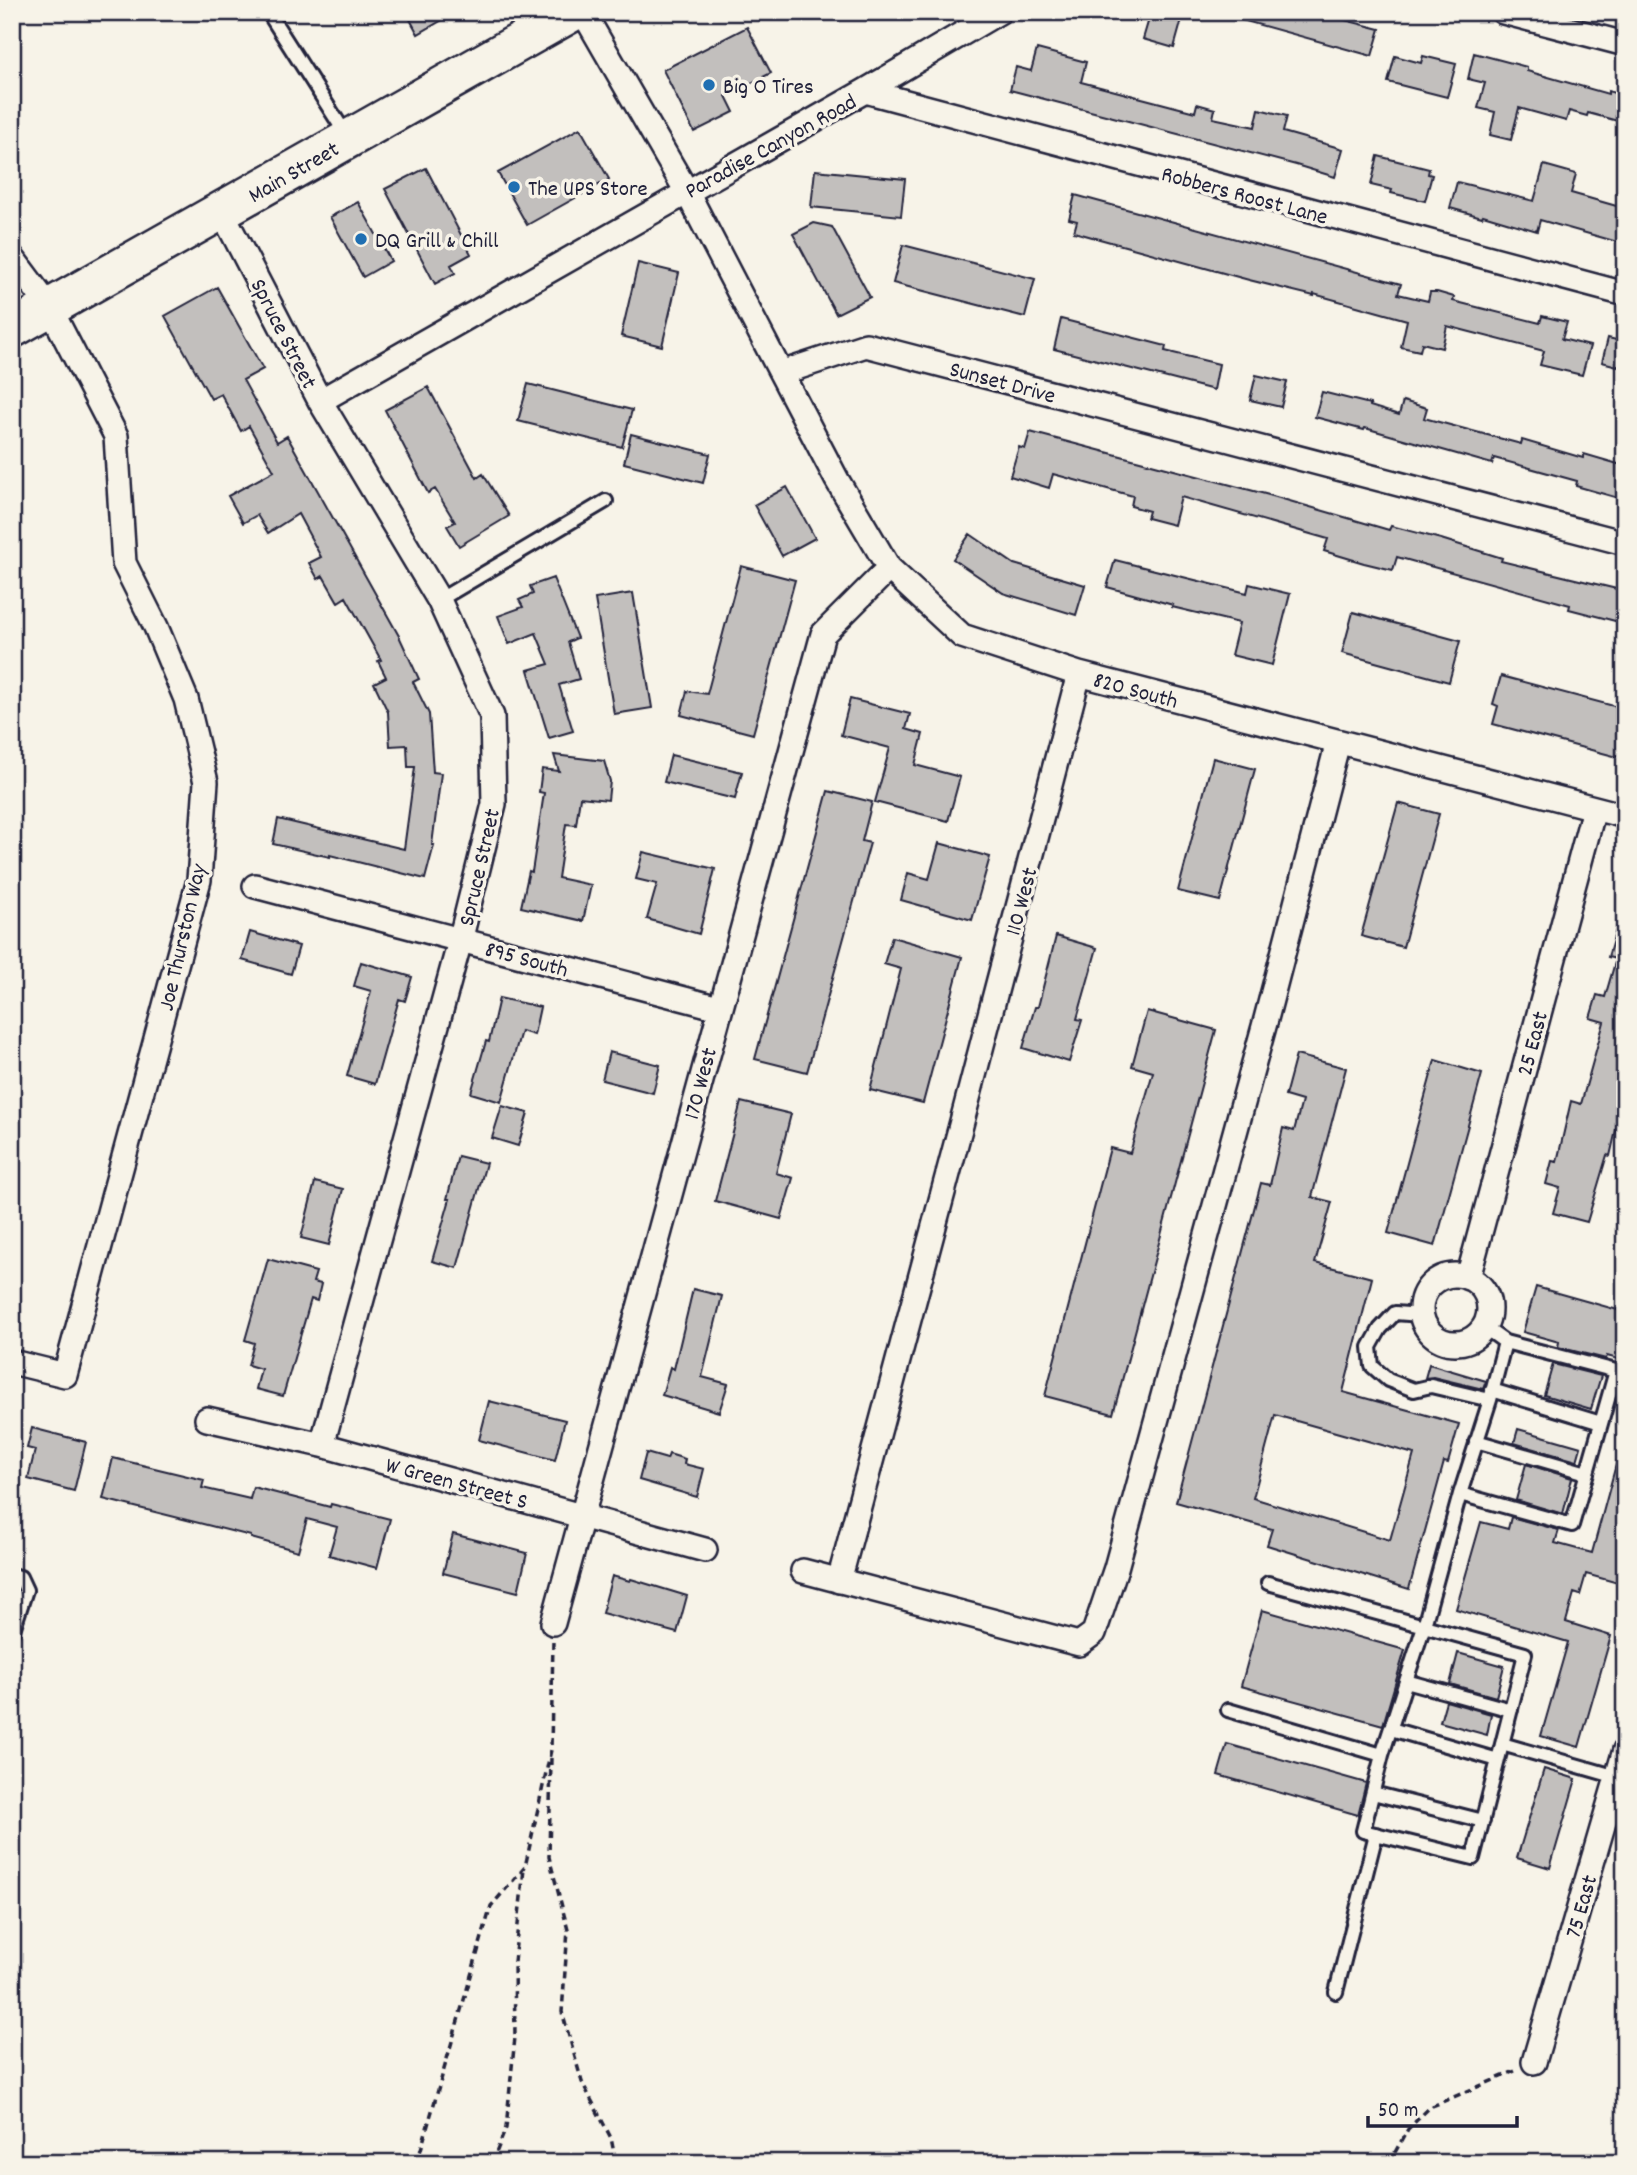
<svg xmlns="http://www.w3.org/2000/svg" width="1637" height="2175" viewBox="0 0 1637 2175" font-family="Dekko,sans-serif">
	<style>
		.building { fill: #c2bfbd; stroke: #22223b; stroke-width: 2; fill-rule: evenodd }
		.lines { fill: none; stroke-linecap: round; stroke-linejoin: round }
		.service-casing { stroke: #22223b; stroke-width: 18 }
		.minor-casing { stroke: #22223b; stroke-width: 28 }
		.primary-casing { stroke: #22223b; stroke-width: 42 }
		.path { stroke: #22223b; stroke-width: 3.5; stroke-dasharray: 7 5; stroke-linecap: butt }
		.service { stroke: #f7f3e8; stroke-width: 12 }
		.minor { stroke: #f7f3e8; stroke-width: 23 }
		.primary { stroke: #f7f3e8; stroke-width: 37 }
		.poi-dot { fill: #1f6fb2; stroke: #f7f3e8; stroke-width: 2.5 }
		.labels { text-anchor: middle; stroke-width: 7; stroke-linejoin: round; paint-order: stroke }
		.poi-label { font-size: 23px; fill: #22223b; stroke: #f7f3e8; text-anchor: start }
		.street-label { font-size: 23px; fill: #22223b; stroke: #f7f3e8 }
	</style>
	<rect width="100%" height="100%" fill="#f7f3e8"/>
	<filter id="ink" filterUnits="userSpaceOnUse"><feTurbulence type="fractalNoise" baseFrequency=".0143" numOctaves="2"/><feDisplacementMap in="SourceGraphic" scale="14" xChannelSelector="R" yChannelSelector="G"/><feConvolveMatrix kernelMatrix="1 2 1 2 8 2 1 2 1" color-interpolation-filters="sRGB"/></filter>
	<g filter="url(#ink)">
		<path class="building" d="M406 12H456L418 34Z
			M1151 12H1184L1174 48 1143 39Z
			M1232 12H1314L1380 29 1372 56 1231 17Z
			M747 27 771 73 726 96 734 112 694 132 663 70Z
			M1037 49 1086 62 1081 82 1195 112 1197 104 1215 109 1213 118 1255 127 1259 109 1287 116 1283 132 1343 149 1335 177 1296 165 1010 90 1016 67 1031 71Z
			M1474 53 1527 67V71L1608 94V91L1625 96V123L1588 113 1587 116 1569 111 1566 121 1519 108 1511 140 1490 135 1495 112 1478 108 1485 83 1468 79Z
			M1395 56 1421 63 1423 56 1456 64 1447 97 1388 82Z
			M580 128 609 179 527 225 498 173Z
			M1378 156 1429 169 1428 174 1432 175 1425 201 1391 193 1392 190 1371 185Z
			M1544 165 1576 174 1571 193 1620 207 1618 215 1625 217V229L1621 243 1540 220 1537 231 1483 215 1482 217 1450 208 1457 182 1534 201Z
			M426 168 471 254 451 265 455 273 435 284 385 189Z
			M815 170 905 179 901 216 811 207Z
			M1075 195 1401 284 1398 294 1428 301 1430 292H1437L1454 297 1453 301 1540 323 1542 316 1567 322 1562 339 1590 346 1582 375 1540 365 1544 351 1447 326 1442 348 1422 343 1420 351 1401 347 1407 320 1314 294V296L1249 280 1074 232 1077 221 1069 219Z
			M358 202 391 261 363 277 330 217Z
			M814 223 832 227 870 297 836 314 793 234Z
			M903 245 1035 279 1025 317 893 283Z
			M638 263 679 273 662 346 621 336Z
			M217 287 263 369 243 380 277 442 287 436 399 636 419 679 413 682 429 714 433 772 441 773 432 845H434L425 879 330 855V857L273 844 278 819 404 849 415 767H408L407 745 390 746 388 712 374 683 386 677 378 661 381 660 346 597 338 602 323 576 318 579 309 563 321 557 298 514 268 533 257 515 243 523 228 496 274 471 249 426 241 431 221 394 211 399 165 316Z
			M1061 319 1166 346 1165 351 1219 364 1214 390 1054 349Z
			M1608 338 1625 342V368L1602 362Z
			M1256 375 1287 382 1281 407 1250 400Z
			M528 384 632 410 622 447 518 421Z
			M428 387 477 478 483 474 509 516 459 546 447 526 455 522 435 489 428 493 385 410Z
			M1322 392 1370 404V406L1399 415 1403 401 1427 408 1424 418 1521 444 1522 440 1583 458 1584 454 1625 466V500L1576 486 1577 481 1494 458 1492 464 1365 428 1364 430 1315 417Z
			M1030 432 1269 495 1389 530 1391 526 1441 539 1502 558 1501 561 1625 591 1619 622 1569 609 1570 605 1397 557 1393 570 1364 563 1324 551 1328 539 1181 497 1174 525 1147 518 1149 511 1131 506 1133 496 1053 474 1049 488 1010 476 1019 447 1025 449Z
			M631 434 710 454 703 483 624 463Z
			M787 487 815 538 782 556 754 505Z
			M970 534 1014 564 1085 585 1076 615 1003 593 953 559Z
			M1115 560 1247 593 1249 584 1290 594 1272 665 1231 655 1239 623 1172 607 1173 605 1107 587Z
			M741 566 795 580 753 734 681 715 687 691 707 694Z
			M553 578 577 638 568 642 579 679 559 685 573 731 549 738 528 670 549 664 536 633 509 644 498 616 523 607 519 600 533 594 530 586Z
			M633 593 652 708 614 714 595 599Z
			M1353 612 1460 641 1449 682 1342 653Z
			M1501 676 1625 709V759L1493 724 1498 706 1493 704Z
			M850 699 910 714 906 729 923 734 915 765 960 777 948 821 875 802 890 748 841 735Z
			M554 755 604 761 610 781 608 800 580 797 576 825 566 824 558 878 591 885 583 921 521 907 529 871 532 872 544 793 539 792 542 769 559 771Z
			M671 755 742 772 735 799 664 782Z
			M1213 758 1255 769 1220 901 1178 891Z
			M828 791 872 802 862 841 870 843 807 1072 755 1059Z
			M1398 803 1439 814 1403 947 1361 936Z
			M939 843 990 857 972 920 901 900 908 873 929 879Z
			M643 852 715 869 699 934 647 919 657 884 636 879Z
			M1621 913 1625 914V1092L1610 1156 1607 1155 1587 1222 1553 1213 1560 1188 1546 1184 1552 1161 1557 1162 1571 1101 1581 1104 1604 1022 1590 1018 1597 995 1605 997 1616 959 1608 957Z
			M250 932 299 946 291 974 242 960Z
			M1056 936 1097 948 1077 1019 1082 1020 1069 1062 1023 1048 1035 1007H1038Z
			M892 937 962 957 923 1103 870 1090 901 969 884 964Z
			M361 962 412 977 405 1001 399 999 375 1084 347 1076 371 991 354 986Z
			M499 998 540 1007 534 1035 521 1031 501 1102 471 1093 486 1041 489 1042Z
			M1147 1011 1216 1030 1113 1414 1045 1396 1110 1148 1130 1153 1153 1072 1132 1066Z
			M609 1052 660 1065 653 1093 602 1080Z
			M1296 1055 1346 1068 1312 1197 1332 1202 1315 1263 1372 1278 1343 1392 1459 1424 1448 1463 1444 1462 1409 1589 1267 1545 1272 1529 1176 1502 1261 1183 1270 1185 1283 1128 1294 1131 1302 1101 1285 1096ZM1275 1415 1414 1454 1390 1540 1253 1498Z
			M1435 1060 1482 1074 1435 1246 1388 1233Z
			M741 1102 791 1114 776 1173 793 1178 781 1219 715 1201Z
			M502 1106 528 1113 518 1146 492 1138Z
			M458 1156 486 1163 457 1268 432 1261 450 1199H447Z
			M315 1182 343 1189 329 1245 301 1238Z
			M268 1259 316 1272 313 1282 321 1284 317 1301 311 1299 283 1396 256 1389 261 1369 248 1365 254 1343 245 1340Z
			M1536 1287 1625 1312V1361L1607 1356 1606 1359 1558 1347 1559 1342 1523 1332Z
			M693 1289 722 1296 702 1377 728 1384 719 1412 662 1395 670 1367 674 1369Z
			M1429 1364 1486 1381 1483 1389 1433 1377 1425 1378Z
			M1553 1364 1601 1376 1591 1409 1544 1395Z
			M489 1401 565 1420 555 1460 479 1440Z
			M32 1428 86 1442 74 1491 28 1479 35 1450 27 1448Z
			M1518 1429 1581 1447 1577 1461 1514 1443Z
			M1620 1450 1625 1451V1585L1586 1574 1580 1595 1574 1593 1566 1622 1611 1636 1579 1747 1541 1736 1568 1642 1456 1609 1481 1522 1508 1529 1511 1517 1559 1530 1555 1543 1592 1553Z
			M646 1453 667 1459 669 1454 685 1459 684 1464 704 1469 697 1497 639 1480Z
			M113 1458 204 1480 202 1488 250 1499 253 1487 330 1507 331 1504 390 1519 377 1568 329 1555 337 1527 307 1519 298 1551 251 1538V1536L103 1499Z
			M1526 1464 1572 1478 1563 1514 1516 1500Z
			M453 1534 527 1553 518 1592 443 1573Z
			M612 1576 630 1581 631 1579 687 1596 677 1633 602 1613Z
			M1262 1610 1405 1650 1383 1725 1241 1686Z
			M1458 1653 1504 1666 1496 1697 1450 1684Z
			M1446 1701 1491 1714 1487 1735 1440 1722Z
			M1227 1744 1366 1783 1358 1815 1218 1775Z
			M1544 1769 1576 1779 1550 1868 1517 1858Z"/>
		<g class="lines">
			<defs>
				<path id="service" d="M268 12 347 136
					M439 600 606 501
					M1421 1315 1395 1313 1380 1329 1370 1347 1372 1366 1388 1380 1414 1390 1431 1386 1490 1400 1505 1342 1484 1327
					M1492 1390 1601 1423
					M1490 1400 1460 1494 1572 1525 1616 1371 1505 1342
					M1476 1441 1587 1473
					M12 1575 20 1577 26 1590 12 1633
					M1268 1583 1424 1626 1460 1494
					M1406 1681 1511 1710
					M1228 1710 1382 1755 1363 1831 1473 1858 1525 1654 1424 1626 1382 1755
					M1391 1729 1498 1760
					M1502 1744 1617 1777
					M1373 1793 1483 1821
					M1336 1992 1376 1834"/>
				<path id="minor" d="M583 12 687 192 781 373 866 345 1625 543
					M1503 12 1625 44
					M865 91 1625 294
					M222 212 320 401 439 600 492 716 494 804 460 941 322 1445
					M12 257 50 308 116 436 124 563 156 627 186 699 206 782 199 880 65 1375 12 1362
					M781 373 837 480 889 568 962 636 1079 674 1625 816
					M320 401 865 91 999 12
					M255 886 719 1008
					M1421 1309a34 34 0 1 1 68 0a34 34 0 1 1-68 0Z
					M1468 1278 1594 809
					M207 1419 322 1445 705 1550
					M803 1571 1079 1644 1094 1633 1116 1568 1266 1019 1338 742
					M839 1581 960 1129 1079 674
					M553 1623 823 634 889 568
					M1534 2062 1625 1750"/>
				<path id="primary" d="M12 329 573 12"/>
			</defs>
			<use href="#service" class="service-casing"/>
			<use href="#minor" class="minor-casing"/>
			<use href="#primary" class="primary-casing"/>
			<path class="path" d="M551 1758 549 1857 568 1930 562 2012 582 2082 611 2138 616 2163
				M417 2163 491 1906 525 1867 551 1750 553 1641
				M492 2163 506 2128 515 2037 514 1962 524 1869
				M1389 2163 1408 2129 1430 2107 1515 2071
				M1586 2163 1625 2157"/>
			<use href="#service" class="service"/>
			<use href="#minor" class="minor"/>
			<use href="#primary" class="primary"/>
		</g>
	</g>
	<g class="poi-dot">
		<circle cx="709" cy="85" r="7"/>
		<circle cx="514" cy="187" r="7"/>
		<circle cx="361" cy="239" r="7"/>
	</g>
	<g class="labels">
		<g class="poi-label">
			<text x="723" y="93">Big O Tires</text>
			<text x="528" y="195">The UPS Store</text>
			<text x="375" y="247">DQ Grill &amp; Chill</text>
		</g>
		<g class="street-label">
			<text transform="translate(770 145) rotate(-29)" y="8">Paradise Canyon Road</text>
			<text transform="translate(293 171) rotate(-30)" y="8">Main Street</text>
			<text transform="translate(1245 194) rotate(15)" y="8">Robbers Roost Lane</text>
			<text transform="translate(285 333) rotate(63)" y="8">Spruce Street</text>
			<text transform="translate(1003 381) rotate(15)" y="8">Sunset Drive</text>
			<text transform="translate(1136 689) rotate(15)" y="8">820 South</text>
			<text transform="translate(478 867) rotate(-77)" y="8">Spruce Street</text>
			<text transform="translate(1020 901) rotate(-75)" y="8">110 West</text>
			<text transform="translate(181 937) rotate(-77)" y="8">Joe Thurston Way</text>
			<text transform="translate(527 958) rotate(15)" y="8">895 South</text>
			<text transform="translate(1531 1043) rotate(-75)" y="8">25 East</text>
			<text transform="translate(699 1083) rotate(-75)" y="8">170 West</text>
			<text transform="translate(457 1482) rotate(15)" y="8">W Green Street S</text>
			<text transform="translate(1580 1906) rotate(-74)" y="8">75 East</text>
		</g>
	</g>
	<rect width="1637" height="2175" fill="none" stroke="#f7f3e8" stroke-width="42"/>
	<rect x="21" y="21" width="1595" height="2133" fill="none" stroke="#22223b" stroke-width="2.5" filter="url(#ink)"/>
	<path d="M1368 2116v10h149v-10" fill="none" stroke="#22223b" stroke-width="3.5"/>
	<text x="1378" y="2116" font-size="21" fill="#22223b" stroke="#f7f3e8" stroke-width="5" paint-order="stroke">50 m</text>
</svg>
